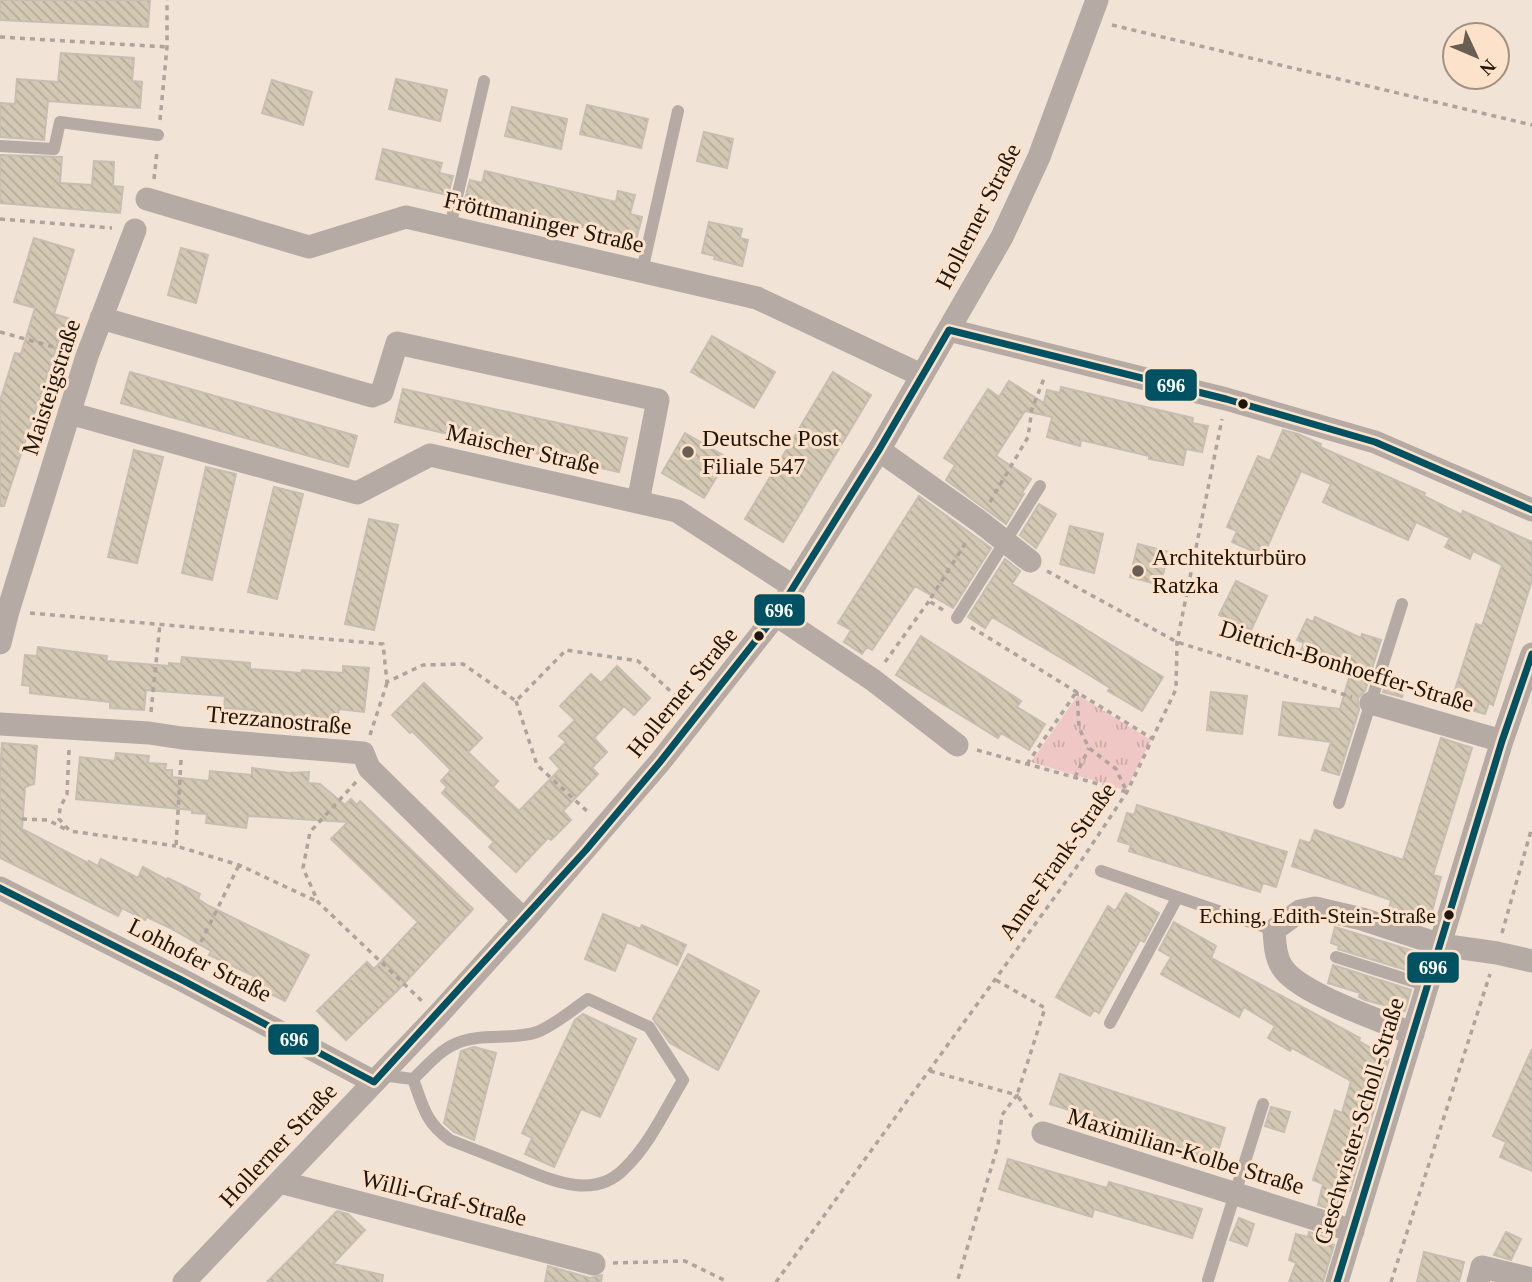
<svg xmlns="http://www.w3.org/2000/svg" width="1532" height="1282" viewBox="0 0 1532 1282" font-family="'Times New Roman',serif">
	<style>
		.park { fill: url(#park-tufts) }
		.building { fill: url(#building-back-hatch); stroke: #c6beb2; stroke-width: 2 }
		.lines { fill: none; stroke-linecap: round; stroke-linejoin: round }
		.path { stroke: #aea39d; stroke-width: 3.5; stroke-dasharray: 5 5; stroke-linecap: butt }
		.service { stroke: #b6aaa4; stroke-width: 12 }
		.minor { stroke: #b6aaa4; stroke-width: 23 }
		.bus-1-casing { stroke: #fce2ca; stroke-width: 12 }
		.bus-1 { stroke: #005262; stroke-width: 7 }
		.bus-dot { fill: #1f160d; stroke: #fce2ca; stroke-width: 2.5 }
		.poi-dot { fill: #685e53; stroke: #fce2ca; stroke-width: 2.5 }
		.labels { text-anchor: middle; stroke-width: 6; stroke-linejoin: round; paint-order: stroke }
		.bus-label { font-size: 22px; fill: #1f160d; stroke: #fce2ca; text-anchor: end }
		.street-label { font-size: 24px; fill: #1f160d; stroke: #fce2ca }
		.poi-label { font-size: 24px; fill: #1f160d; stroke: #fce2ca; text-anchor: start }
		.line-badge { stroke: #fce2ca; stroke-width: 2.5 }
		.badge-label { font-size: 19px; text-anchor: middle; font-weight: bold; fill: #fff }
	</style>
	<defs>
		<pattern id="park-tufts" width="24" height="20" patternUnits="userSpaceOnUse" patternTransform="scale(1.75)"><rect width="24" height="20" fill="#efc8c5"/><path d="M3 7l-1-3M5 7V3M7 7l1-3M15 17l-1-3M17 17v-4M19 17l1-3" fill="none" stroke="#ccaba8"/></pattern>
		<pattern id="building-back-hatch" width="6" height="6" patternUnits="userSpaceOnUse" patternTransform="scale(1.75)"><rect width="6" height="6" fill="#d3c8b3"/><path d="M-1 5l2 2M0 0l6 6M5-1l2 2" fill="none" stroke="#b5ab99"/></pattern>
	</defs>
	<rect width="100%" height="100%" fill="#f1e3d5"/>
	<path class="park" d="M1078 695 1151 740 1126 790 1031 762Z"/>
	<path class="building" d="M0 0H150L148 27 0 20Z
		M61 53 134 58 132 81 142 82 140 108 48 101 44 140 0 137V103L15 104 17 79 58 82Z
		M396 79 447 90 440 121 389 109Z
		M272 80 312 92 303 125 262 113Z
		M587 105 648 119 641 148 580 134Z
		M512 107 567 119 561 149 505 136Z
		M704 132 733 139 727 168 697 161Z
		M383 149 442 163 439 173 453 176 448 195 376 179Z
		M0 155 62 157 60 183 92 185 94 161 114 162 113 186 123 187 120 213 0 203Z
		M485 171 616 202 618 191 635 195 630 214 642 217 636 240 465 199 470 180 482 183Z
		M709 222 742 229 740 238 748 240 742 266 714 259 715 256 702 253Z
		M34 238 74 250 54 314 70 319 63 341 59 339 4 506H0V401L15 353 21 354 35 308 14 302Z
		M181 248 208 255 196 303 168 295Z
		M712 336 775 372 754 408 691 372Z
		M130 372 357 436 348 467 121 403Z
		M833 372 871 395 783 542 745 519Z
		M1009 381 1044 403 1047 390 1060 393 1061 387 1193 418 1192 423 1208 426 1202 452 1186 449 1183 465 1149 459V456L1081 440 1080 446 1047 437 1052 417 1025 411 996 456 1031 479 1022 493 1024 494 1006 524 946 480 955 465 944 458 988 389 999 397Z
		M403 389 627 438 619 472 395 422Z
		M1283 430 1298 434 1321 444 1320 447 1425 493 1424 496 1462 515 1463 511 1532 542V580L1493 705 1489 703 1485 714 1462 707 1465 697 1454 693 1476 624 1482 626 1502 565 1473 551 1470 559 1445 547 1450 538 1416 522 1408 540 1338 509 1323 502 1331 484 1301 471 1266 550 1260 547 1257 553 1232 542 1237 531 1227 527 1258 456 1270 461Z
		M685 433 728 458 704 498 662 473Z
		M134 450 163 457 137 563 108 557Z
		M206 467 236 474 212 580 182 573Z
		M274 487 303 494 277 599 248 592Z
		M919 496 991 548 953 608 915 586 872 650 867 647 862 654 844 642 851 630 838 623Z
		M1039 504 1056 514 1036 548 1020 535Z
		M369 519 398 525 374 630 345 624Z
		M1070 526 1103 534 1094 573 1060 564Z
		M1138 544 1169 552 1160 585 1130 577Z
		M1005 559 1020 571 1012 584 1163 677 1142 711 1108 691 1110 688 1073 665 992 617 985 628 968 617Z
		M1236 581 1267 596 1251 630 1219 615Z
		M1315 617 1361 638 1362 634 1381 640 1365 691 1358 698 1359 710 1339 775 1322 770 1331 742 1279 735 1283 702 1340 709 1353 664 1322 651 1320 658 1301 650 1304 643 1297 640 1307 619 1313 622Z
		M921 636 1021 701 1017 707 1045 724 1029 750 1001 733 998 738 896 675Z
		M38 647 107 656 106 661 169 666V663L181 664 182 657 250 663V669L301 673 302 670 343 673V666L369 668 364 712 339 709 337 721 286 715 285 720 254 717 255 710 224 708 225 696 146 690 144 710 110 708V702L30 693V686L22 685 25 655 37 656Z
		M617 666 650 698 634 715 624 706 594 738 607 752 592 768 598 774 563 811 571 820 551 840 548 838 516 872 489 847 494 842 442 793 447 787 441 781 451 770 412 731 410 733 392 715 424 683 482 738 468 752 498 781 493 787 519 811 560 769 550 758 566 742 559 736 575 720 560 706 591 674 601 683Z
		M1389 675 1407 681 1402 697 1383 692Z
		M1211 692 1247 696 1242 734 1207 730Z
		M1441 738 1472 748 1433 875 1441 877 1430 919 1389 908 1391 900 1292 866 1300 840 1310 843 1315 830 1403 860Z
		M2 743 37 746 34 784 25 787 22 829 88 863 89 861 98 866 101 859 138 878 143 867 167 880 168 878 200 894 198 899 209 906 309 955 285 1001 250 984 254 976 209 955 211 951 168 927 147 917 145 920 122 908 118 916 0 858V772Z
		M116 753 149 756 148 763 166 764 165 770H172V777L209 781 210 771 252 775V768L289 773 309 772 308 783 320 784 345 805 351 799 357 805 360 801 473 909 400 988 346 1040 317 1011 367 962 374 969 418 922 331 839 348 822 248 816 246 828 206 823 207 814 192 813V810L76 799 80 757 115 761Z
		M1137 805 1287 852 1276 887 1263 883 1260 892 1129 851 1131 845 1118 841 1127 813 1134 815Z
		M1126 893 1159 913 1144 942 1140 940 1099 1013 1094 1010 1090 1016 1056 997 1108 906 1115 911Z
		M603 914 640 929 642 925 686 945 677 965 627 942 615 971 585 959Z
		M1174 922 1216 946 1211 958 1360 1038 1359 1041 1389 1059 1350 1191 1347 1190 1340 1212 1318 1205 1323 1184 1313 1180 1335 1110 1342 1113 1351 1081 1292 1048 1290 1051 1268 1038 1275 1026 1244 1007 1239 1017 1161 974 1171 957 1159 950Z
		M1335 927 1423 954 1416 973 1338 949 1339 946 1331 943Z
		M688 954 759 991 718 1070 670 1043 653 1019Z
		M1333 965 1411 990 1405 1011 1365 1000 1359 997 1360 993 1328 983Z
		M583 1014 636 1039 600 1117 581 1109 554 1167 525 1154 532 1138 522 1133 575 1020Z
		M474 1047 496 1053 474 1140 454 1132 444 1123 461 1051Z
		M1532 1049V1171L1500 1157 1506 1142 1493 1136Z
		M1060 1074 1225 1128 1214 1164 1148 1144 1151 1136 1050 1104Z
		M1271 1107 1290 1112 1284 1132 1265 1126Z
		M1008 1159 1107 1188 1109 1182 1202 1209 1192 1238 1094 1209 1092 1217 999 1189Z
		M337 1211 348 1214 365 1230 333 1264 383 1275 382 1282H267Z
		M1239 1218 1254 1224 1247 1246 1230 1240Z
		M1309 1232 1332 1239 1331 1244 1334 1245 1323 1282H1289L1296 1263 1289 1260 1296 1234 1308 1237Z
		M1506 1232 1521 1239 1511 1260 1494 1255Z
		M1424 1252 1464 1262 1459 1282H1417Z
		M548 1266 590 1278 602 1275 601 1282H545Z"/>
	<g class="lines">
		<path class="path" d="M1112 25 1532 125
			M0 37 167 47
			M160 120 167 47V0
			M154 179 157 152
			M0 219 112 228
			M0 332 65 350
			M990 502 1028 437 1032 409 1045 376
			M1047 571 1177 642 1352 697
			M943 610 929 601 968 539
			M30 613 383 644 387 682 423 665 463 664 516 701 566 650 638 661 682 702
			M971 627 1153 739
			M885 662 929 601
			M516 701 537 765 589 813
			M151 712 160 624
			M370 735 387 683
			M69 750 67 794 60 808 59 819 70 831 176 846
			M977 750 1127 792 1116 769 1089 748 1079 728 1077 692
			M181 760 176 846 239 865 316 901
			M1027 764 1075 694
			M1075 777 1089 748
			M356 782 310 832 303 868 318 902 423 1002
			M22 819 48 820 65 829
			M1502 933 1532 827
			M192 960 239 865
			M996 980 1045 1008 1017 1095 1032 1117
			M930 1071 1017 1095 1002 1115 998 1145 957 1282
			M613 1263 685 1261 728 1282
			M776 1282 1083 858 1127 792 1176 689 1177 642 1222 419
			M1391 1282 1490 974"/>
		<path class="service" d="M0 146 54 149 60 122 158 135
			M450 227 484 81
			M642 271 678 111
			M957 618 1040 486
			M1339 803 1402 604
			M1101 871 1274 930
			M1336 957 1428 986
			M588 999 649 1027 683 1080C665 1110 650 1144 624 1169 593 1201 549 1179 514 1165 493 1157 471 1148 450 1140 425 1122 423 1106 413 1079 426 1067 439 1051 455 1044 480 1032 511 1041 537 1032 555 1025 572 1010 588 999Z
			M1110 1023 1177 898
			M381 1075 413 1079
			M1208 1280 1263 1104"/>
		<path class="minor" d="M147 199 309 247 406 217 757 298 921 375
			M101 318 372 396 382 392 397 343 658 400 638 502
			M949 330 1226 399 1375 442 1532 510
			M69 413 357 493 430 455 677 511 794 587
			M879 450 979 521 1030 561
			M776 615 873 680 957 745
			M0 643 8 611 87 356 135 230
			M1371 703 1502 741
			M0 724 149 733 182 738 363 753 369 768 524 920
			M0 888 182 980 374 1082
			M1413 1034C1381 1020 1299 994 1282 967 1275 956 1275 943 1274 930L1300 911 1315 908 1362 919 1441 945 1497 953 1532 961
			M1043 1133 1353 1231
			M280 1182 594 1264
			M184 1282 437 1016 524 920 660 762 776 615 879 450 1002 237 1039 157 1097 0
			M1337 1282 1502 741 1532 654
			M1478 1282 1482 1267 1532 1279"/>
		<defs>
			<path id="bus-1" d="M0 888 182 980 374 1082 586 850 660 762 776 615 879 450 949 330 1226 399 1375 442 1532 510
				M1337 1282 1502 741 1532 654"/>
		</defs>
		<use href="#bus-1" class="bus-1-casing"/>
		<use href="#bus-1" class="bus-1"/>
	</g>
	<g class="bus-dot">
		<circle cx="1243" cy="404" r="6"/>
		<circle cx="759" cy="636" r="6"/>
		<circle cx="1449" cy="915" r="6"/>
	</g>
	<g class="poi-dot">
		<circle cx="688" cy="452" r="7"/>
		<circle cx="1138" cy="571" r="7"/>
	</g>
	<g class="labels">
		<g class="bus-label">
			<text x="1436" y="923">Eching, Edith-Stein-Straße</text>
		</g>
		<g class="street-label">
			<text transform="translate(978 216) rotate(-63)" y="8">Hollerner Straße</text>
			<text transform="translate(544 222) rotate(13)" y="8">Fröttmaninger Straße</text>
			<text transform="translate(51 387) rotate(-72)" y="8">Maisteigstraße</text>
			<text transform="translate(523 449) rotate(13)" y="8">Maischer Straße</text>
			<text transform="translate(1347 666) rotate(17)" y="8">Dietrich-Bonhoeffer-Straße</text>
			<text transform="translate(682 692) rotate(-51)" y="8">Hollerner Straße</text>
			<text transform="translate(279 720) rotate(5)" y="8">Trezzanostraße</text>
			<text transform="translate(1057 861) rotate(-55)" y="8">Anne-Frank-Straße</text>
			<text transform="translate(200 960) rotate(27)" y="8">Lohhofer Straße</text>
			<text transform="translate(1359 1121) rotate(-73)" y="8">Geschwister-Scholl-Straße</text>
			<text transform="translate(278 1145) rotate(-47)" y="8">Hollerner Straße</text>
			<text transform="translate(1186 1151) rotate(17)" y="8">Maximilian-Kolbe Straße</text>
			<text transform="translate(444 1198) rotate(14)" y="8">Willi-Graf-Straße</text>
		</g>
		<g class="poi-label">
			<text x="702" y="446">Deutsche Post<tspan x="702" dy="28">Filiale 547</tspan></text>
			<text x="1152" y="565">Architekturbüro<tspan x="1152" dy="28">Ratzka</tspan></text>
		</g>
	</g>
	<g class="line-badge">
		<rect x="1144" y="368" width="54" height="34" rx="7" fill="#005262"/>
		<rect x="753" y="593" width="53" height="34" rx="7" fill="#005262"/>
		<rect x="1406" y="951" width="54" height="33" rx="7" fill="#005262"/>
		<rect x="267" y="1023" width="53" height="33" rx="7" fill="#005262"/>
	</g>
	<g class="badge-label">
		<text x="1171" y="392">696</text>
		<text x="779" y="617">696</text>
		<text x="1433" y="974">696</text>
		<text x="294" y="1046">696</text>
	</g>
	<g transform="translate(1476 56) rotate(134)"><circle r="33" fill="#fce2ca" stroke="#a4907e" stroke-width="2"/>
	<path d="M0-5L12 26L0 18L-12 26Z" fill="#685e53"/>
	<text y="-10" font-size="19" font-weight="bold" text-anchor="middle" fill="#1f160d">N</text>
	</g>
</svg>
